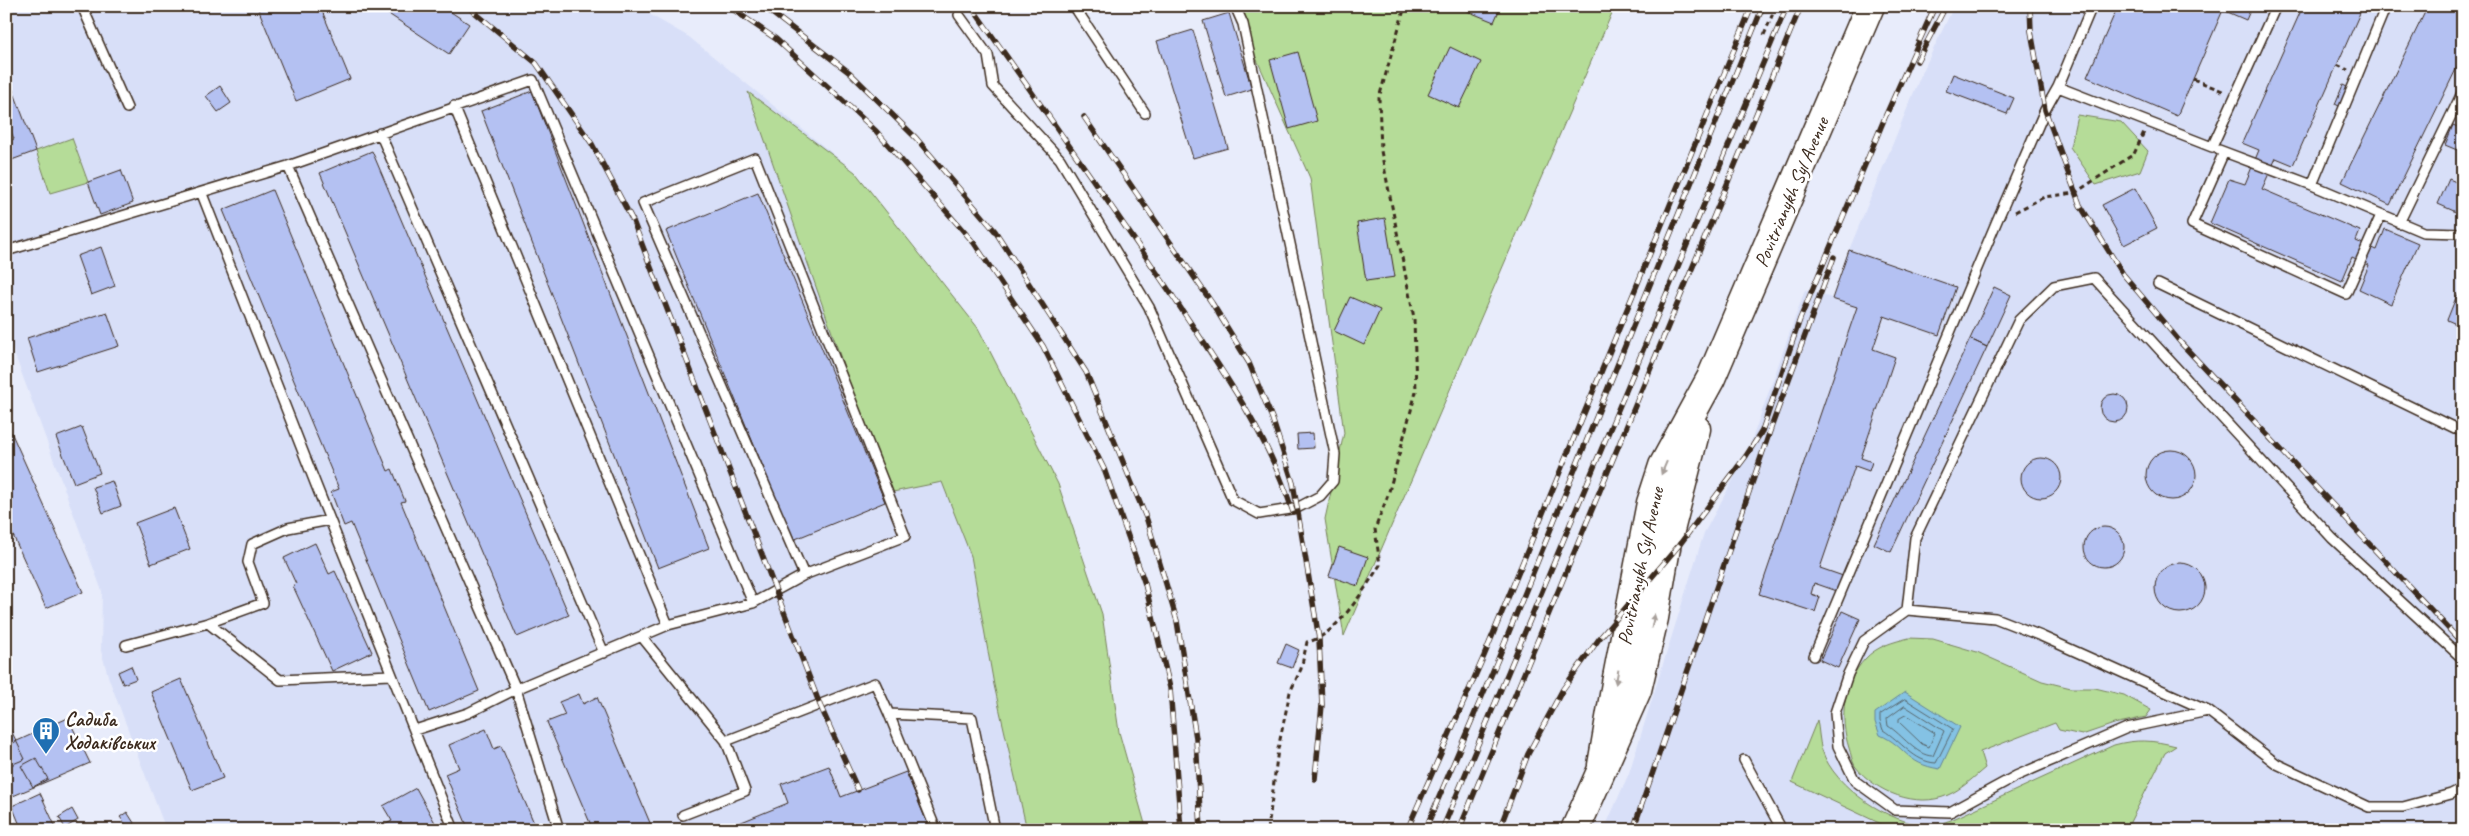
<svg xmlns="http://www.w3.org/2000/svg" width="2469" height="836" viewBox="0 0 2469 836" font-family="Caveat,sans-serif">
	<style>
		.built { fill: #d8dff8 }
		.green { fill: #b5dc98; stroke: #78835b }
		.water { fill: #84c2e4; stroke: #678595 }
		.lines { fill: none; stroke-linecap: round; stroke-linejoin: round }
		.shore { stroke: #58676d; stroke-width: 1 }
		.building { fill: #b4c1f2; stroke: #3b2a1e }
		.service-casing { stroke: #3b2a1e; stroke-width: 12 }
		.primary-casing { stroke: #3b2a1e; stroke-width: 31 }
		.path { stroke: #3b2a1e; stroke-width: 3; stroke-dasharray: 5 4; stroke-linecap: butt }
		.service { stroke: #fff; stroke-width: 9 }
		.primary { stroke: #fff; stroke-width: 28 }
		.rail-casing { stroke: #3b2a1e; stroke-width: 5.5 }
		.rail { stroke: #fff; stroke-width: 4; stroke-dasharray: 11; stroke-linecap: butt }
		.oneway { fill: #a79f9a }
		.labels { text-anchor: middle; stroke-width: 5; stroke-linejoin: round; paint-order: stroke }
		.street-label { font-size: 20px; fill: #3b2a1e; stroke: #fff }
		.poi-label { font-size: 20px; font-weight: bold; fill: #3b2a1e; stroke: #fff; text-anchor: start }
	</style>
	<rect width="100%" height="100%" fill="#e8ecfb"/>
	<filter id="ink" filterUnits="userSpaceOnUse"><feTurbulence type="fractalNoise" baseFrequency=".02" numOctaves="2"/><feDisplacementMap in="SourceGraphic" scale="10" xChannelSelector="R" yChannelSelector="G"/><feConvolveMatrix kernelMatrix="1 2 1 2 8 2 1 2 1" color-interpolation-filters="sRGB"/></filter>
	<g filter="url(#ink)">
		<path class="built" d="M6 6H635L689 37 855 172 978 328 1089 830H166L109 679 101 651 102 591 6 331Z
			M1954 6H2463V830H1604L1629 773 1704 533 1746 456 1805 290 1832 298 1849 250 1921 75Z"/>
		<path class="green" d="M1239 6H1615L1344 636 1325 519 1344 433 1310 178 1245 33Z
			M748 92 855 172 978 328 1058 484 1102 614 1119 732 1145 824 1144 830H1027L994 685 971 556 942 482 888 493Z
			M2077 115 2121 122 2148 151 2140 171 2096 185 2070 147Z
			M72 138 88 182 50 193 36 151Z
			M1909 638 1933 639 1977 652 2042 681 2071 688H2095L2124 695 2151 710 2146 717 2114 724 2082 735 2059 730 2055 723 1980 752 1985 768C1974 777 1962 789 1948 795 1917 809 1875 792 1855 766 1852 761 1851 754 1849 748 1839 717 1843 683 1865 659 1877 646 1893 642 1909 638Z
			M1817 720C1819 729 1819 741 1822 750 1834 788 1891 824 1929 826 1936 826 1944 822 1951 820L2114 745C2136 739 2153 740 2176 746L2165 753 2126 830H1894L1792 782Z"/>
		<path class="water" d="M1905 692 1960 727 1940 769C1905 764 1906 746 1880 735L1875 722V713Z"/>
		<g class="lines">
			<path class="shore" d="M1905 699 1953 729 1936 763C1914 762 1901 741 1883 730L1880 721V715Z
				M1905 706 1944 731 1933 756C1916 756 1902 734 1888 726L1887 719Z
				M1906 715 1935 733 1929 747 1922 744 1899 722V719Z"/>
		</g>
		<path class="building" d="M257 6H320L350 79 296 101Z
			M382 6H442L469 24 449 54 381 9Z
			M1469 6H1501L1494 22 1467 11Z
			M2118 6H2252L2246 20 2223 10 2177 116 2087 77Z
			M2303 6H2363L2293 165 2276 158 2262 189 2360 231 2356 241 2377 250 2385 229 2418 243 2391 304 2359 289 2369 265 2352 257 2342 281 2210 223 2229 179 2245 184 2259 150 2242 143Z
			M2428 6H2463V55L2390 205 2342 182Z
			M1229 13 1252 89 1226 97 1203 21Z
			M1193 30 1228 148 1193 158 1157 41Z
			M1450 47 1481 62 1459 108 1428 94Z
			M1298 52 1317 121 1289 129 1270 60Z
			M1953 74 2014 98 2007 114 1946 91Z
			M10 82 36 151 9 161 6 142 14 139 6 118V84Z
			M2343 85 2349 88 2341 107 2335 104Z
			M220 86 231 103 218 112 206 96Z
			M532 91 709 548 658 568 481 111Z
			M2453 125 2463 129V136L2457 150 2445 145Z
			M372 151 569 615 517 637 320 173Z
			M121 170 133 203 100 215 88 182Z
			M2449 179 2463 185V215L2438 204Z
			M2135 188 2157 228 2124 245 2102 205Z
			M272 190 388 471 392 469 405 501 401 502 479 691 429 712 351 523 344 526 331 492 339 489 223 210Z
			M758 193 885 502 793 540 666 231Z
			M1385 218 1395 277 1366 281 1357 223Z
			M101 247 115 286 91 295 77 256Z
			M1849 250 1956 287 1939 335 1884 316 1873 349 1895 357 1861 458 1872 462 1869 471 1855 466 1820 568 1843 576 1837 591 1814 583 1811 594 1820 597 1815 612 1759 594 1857 307 1832 299Z
			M1994 287 2011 295 1987 347 1970 339Z
			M2457 295 2463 298V327L2447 320Z
			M1350 297 1380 310 1364 345 1334 331Z
			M107 312 119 346 38 372 27 338Z
			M1970 339 1987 347 1891 552 1874 544Z
			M2100 408a14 14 0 1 1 28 0a14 14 0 1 1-28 0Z
			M82 427 100 473 74 483 56 437Z
			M11 432 83 592 46 608 6 520V435Z
			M1313 433 1314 448 1298 449 1297 434Z
			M2146 475a25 25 0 1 1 50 0a25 25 0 1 1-50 0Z
			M2021 478a20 20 0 1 1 40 0a20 20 0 1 1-40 0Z
			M112 481 121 506 103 513 93 487Z
			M174 508 190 549 151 564 135 523Z
			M2084 547a20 20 0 1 1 40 0a20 20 0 1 1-40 0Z
			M315 543 329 574 335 571 372 652 332 671 293 586 296 584 284 558Z
			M1339 547 1368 557 1358 586 1329 576Z
			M2155 588a25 25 0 1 1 50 0a25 25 0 1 1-50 0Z
			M1842 611 1860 619 1838 668 1820 660Z
			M1286 644 1299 650 1292 668 1278 663Z
			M131 666 136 679 123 684 118 672Z
			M181 679 223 778 192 790 151 692Z
			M579 694 583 704 597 697 653 830H593L547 722 565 715 559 702Z
			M68 718 90 763 6 799V746Z
			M6 720 25 759 6 767Z
			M486 729 494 749 501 746 537 830H469L445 774 459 768 449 745Z
			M36 758 48 779 33 787 21 766Z
			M829 766 841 797 906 772 930 830H722L788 803 781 784Z
			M416 788 439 830H375L392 821 383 806Z
			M40 793 57 830H22L12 806Z
			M72 809 78 820 65 828 59 817Z
			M127 812 136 826 130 830 120 817Z"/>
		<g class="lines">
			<defs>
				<path id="service" d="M82 6 127 108
					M1074 6 1145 113
					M2386 6 2312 185 2423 232 2463 233
					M959 15 988 55 993 86 1060 159 1149 307 1233 500 1259 514 1297 508 1320 496 1333 481 1335 454 1243 24 1235 6
					M2058 87 2092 6
					M454 106 668 625
					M380 133 604 653
					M2219 150 2312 185
					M2224 152 2192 224 2346 294 2381 215
					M288 166 516 689 559 830
					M202 194 316 485 454 830
					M2399 223 2463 91
					M6 251 288 166 533 80 753 603
					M2158 284 2463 432
					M1907 610 1915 538 2019 320 2054 286 2094 278 2332 538 2463 659
					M208 623 280 680 391 675
					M642 637 726 741 875 683 889 714 972 718 995 830
					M126 645 208 623 263 603 248 562 252 544 288 528 330 520
					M1814 656 1996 223 2045 110 2058 87 2212 147 2276 6
					M2208 711 2127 728 2016 776 1950 812 1895 810 1855 781 1838 746 1835 713 1848 674 1864 641 1907 610 1995 618 2041 636 2208 711 2277 764 2369 807H2403L2451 794 2463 788
					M889 714 936 830
					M415 730 468 713 516 689 668 625 753 603 804 575 905 536 755 158 643 203 804 575
					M1744 760 1782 830
					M683 815 745 791 726 741"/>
				<path id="primary" d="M1602 765 1616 683 1651 503 1663 466 1711 378 1870 6
					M1575 830 1637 690 1654 618 1667 542 1696 429"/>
			</defs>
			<use href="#service" class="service-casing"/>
			<use href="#primary" class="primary-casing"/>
			<path class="path" d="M1764 35 1776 6
				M2337 65 2348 70
				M2193 79 2225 92
				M2015 212 2044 197 2075 193 2134 154 2144 132
				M1268 830 1278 749 1290 692 1301 669 1307 642C1336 637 1365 588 1380 565L1375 529 1388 495 1416 392 1414 318 1381 151 1379 98 1405 6"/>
			<use href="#service" class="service"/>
			<use href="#primary" class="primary"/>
			<defs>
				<path id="rail" d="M467 6 536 63 592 144 633 221 820 705 858 790
					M728 6 776 39 876 131 974 243 1043 346 1104 469 1145 584 1170 688 1181 830
					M763 6 850 73 916 138 995 231 1086 372 1147 520 1177 621 1196 738 1201 830
					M971 6C1039 102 1106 198 1172 295 1218 365 1267 431 1293 512
					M2030 6 2031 31 2045 110 2080 205 2123 274 2181 343 2463 644
					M1917 61 1946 6
					M1084 117 1212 303 1249 363 1272 418 1293 483 1319 639 1322 705 1315 779
					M1407 830 1484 656 1752 6
					M1425 830 1498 659 1763 6
					M1442 830 1787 6
					M1459 830 1801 6
					M1499 830 1528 754 1563 689 1599 639 1680 544 1746 456 1762 431 1800 319 1886 115 1935 6
					M1633 830 1772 425 1834 257"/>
			</defs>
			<use href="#rail" class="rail-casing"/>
			<use href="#rail" class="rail"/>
		</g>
		<defs><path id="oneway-solid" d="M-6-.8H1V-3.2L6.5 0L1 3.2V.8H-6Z" transform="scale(1.25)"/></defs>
		<g class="oneway">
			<use href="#oneway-solid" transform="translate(1664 468) rotate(113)"/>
			<use href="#oneway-solid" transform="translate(1653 621) rotate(-79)"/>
			<use href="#oneway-solid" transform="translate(1617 677) rotate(101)"/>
		</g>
	</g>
	<defs>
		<symbol id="building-pin" viewBox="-11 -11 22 30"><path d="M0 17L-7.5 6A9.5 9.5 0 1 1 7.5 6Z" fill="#1f6fb2" stroke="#fff"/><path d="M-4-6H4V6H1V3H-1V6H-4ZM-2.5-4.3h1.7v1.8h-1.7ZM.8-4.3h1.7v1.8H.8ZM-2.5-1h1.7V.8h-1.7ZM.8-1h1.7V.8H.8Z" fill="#fff"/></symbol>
	</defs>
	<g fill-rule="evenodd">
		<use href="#building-pin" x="30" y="715" width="32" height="43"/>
	</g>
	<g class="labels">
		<g class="street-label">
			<text transform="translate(1791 192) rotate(-67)" y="7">Povitrianykh Syl Avenue</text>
			<text transform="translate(1640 566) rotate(-78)" y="7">Povitrianykh Syl Avenue</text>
		</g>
		<g class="poi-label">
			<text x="65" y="726">Садиба<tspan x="65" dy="23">Ходаківських</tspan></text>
		</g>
	</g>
	<rect width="2469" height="836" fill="none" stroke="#fff" stroke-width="25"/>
	<rect x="12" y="12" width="2444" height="811" fill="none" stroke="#3b2a1e" stroke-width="2" filter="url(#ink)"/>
</svg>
